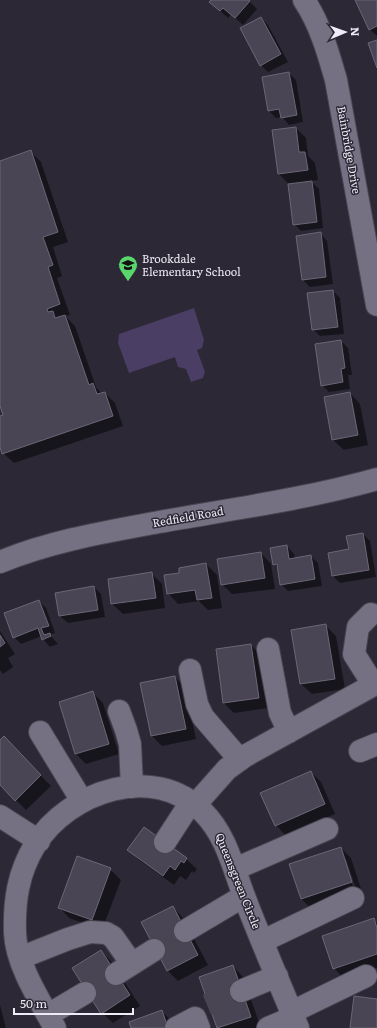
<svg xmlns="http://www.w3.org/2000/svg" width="377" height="1028" viewBox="0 0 377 1028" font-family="Literata,serif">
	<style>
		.green { fill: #4a3e65 }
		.shadow { fill: #0007; fill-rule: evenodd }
		.building { fill: #494555; stroke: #6b6777 }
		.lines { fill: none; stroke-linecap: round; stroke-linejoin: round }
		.minor-tunnel { stroke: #494553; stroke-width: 22; stroke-dasharray: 22 11; stroke-linecap: butt }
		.minor-casing { stroke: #484652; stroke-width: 24 }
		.minor { stroke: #767182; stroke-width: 22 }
		.labels { text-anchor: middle; stroke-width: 3; stroke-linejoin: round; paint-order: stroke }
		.street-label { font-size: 11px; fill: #eeecf6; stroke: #2c2836 }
		.poi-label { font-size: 11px; fill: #eeecf6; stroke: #2c2836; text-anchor: start }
	</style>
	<rect width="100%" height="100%" fill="#2c2836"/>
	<path class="green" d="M194 308 204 340 202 348 197 350 205 372 203 378 191 382 186 369 178 367 175 357 129 373 118 343 119 334Z"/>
	<path class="shadow" d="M212 0H248L257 9 243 25 231 14 228 18 218 9Z
		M356 0H377V36L369 29Z
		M261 18 268 25 288 62 268 72 261 65Z
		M289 73 296 80 303 122 289 125 282 117 276 118 269 111Z
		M296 128 306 138 308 156 315 163 318 180 311 181 319 189 323 228 301 231 294 224 289 184 279 174Z
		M30 151 41 162 68 242 53 247 62 276 57 278 70 315 65 316 75 326 96 387 102 394 105 393 115 403 123 426 14 463 3 453 0 443V417L4 415 0 403V162Z
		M320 233 327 241 333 284 310 287 303 280Z
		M333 291 340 298 344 334 320 336 313 329Z
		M341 341 348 348 352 375H348L350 389 329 392 322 385Z
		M350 393 360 404 368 445 344 450 333 440Z
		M363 534 370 541 376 577 340 583 333 576 350 550Z
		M287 546 294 554 295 559 311 556 318 563 322 586 288 591 281 584 279 569 274 564Z
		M261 553 271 564 275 589 232 594 222 584Z
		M206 564 217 575 222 608 208 610 199 601 178 604 168 593 180 574Z
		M151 573 162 584 165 608 123 614 112 604Z
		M94 587 101 594 105 617 68 623 60 616 56 594Z
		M39 601 46 608 55 633 50 635 58 644 50 647 43 639 42 636 21 644 14 637Z
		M325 625 336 636 345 689 312 694 301 684 292 631Z
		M0 631 15 654 8 658 13 667 3 674 0 670Z
		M251 645 261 655 268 708 234 713 224 703Z
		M175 677 185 687 196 739 162 746 151 735Z
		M93 693 103 703 119 754 86 764 76 754 60 703Z
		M4 738 51 786 26 810 0 784V741Z
		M311 772 321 782 335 814 286 836 276 825Z
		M144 828 186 859 197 869 194 873 192 871 186 880 180 876 174 885 139 860 129 850Z
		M341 848 351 858 362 892 312 909 301 899ZM344 859H346L355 886 353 887Z
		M110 869 121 880 102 930 69 918 59 907Z
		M173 907 183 918 208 965 178 981 168 971 143 923Z
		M373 919 377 923V968L344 979 334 968Z
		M101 951 111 961 140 1006 113 1023 102 1013Z
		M233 966 243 977 261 1028H218L201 978Z
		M0 1005 6 1028H0Z
		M162 1011 172 1022 175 1028H132Z"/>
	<path class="building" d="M211 0H249L250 1 235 18 223 8 220 11 209 2Z
		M355 0H377V26L369 30Z
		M261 17 281 54 260 66 240 28Z
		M377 40V68L368 43Z
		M289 72 297 115 281 118 279 109 268 111 262 77Z
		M296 127 299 152H305L308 170 278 174 272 130Z
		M31 150 58 232 43 237 53 265 48 267 60 304 47 309 48 312 53 311 55 318 65 315 89 385 93 383 97 394 105 392 113 416 2 454 0 447V416L3 415 0 406V161Z
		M312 181 317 222 293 225 288 184Z
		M321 232 326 277 302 280 296 236Z
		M333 290 338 327 312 330 307 293Z
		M341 340 345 368 341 369 343 382 321 386 315 344Z
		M350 392 358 435 332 440 324 397Z
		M363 533 369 570 332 576 328 553 349 549 346 536Z
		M287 545 289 559 311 555 315 579 280 585 277 564 273 565 270 548Z
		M261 552 265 578 221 585 217 559Z
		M206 563 212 598 197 600 195 590 167 594 164 575 179 573V568Z
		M152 572 156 598 111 604 108 579Z
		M94 586 98 610 59 616 55 593Z
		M39 600 49 626 41 628 44 635 50 633 51 636 42 640 38 628 13 638 4 613Z
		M326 624 335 679 300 684 291 630Z
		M0 635 5 643 0 647Z
		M251 644 259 698 223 703 216 649Z
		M175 676 186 729 151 736 140 683Z
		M93 691 109 744 75 754 59 702Z
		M4 736 41 775 15 801 0 785V740Z
		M311 771 325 804 275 826 260 793Z
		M144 827 187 858 184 863 181 861 175 870 170 866 163 876 127 850Z
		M341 847 352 882 301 899 289 864Z
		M77 856 111 868 92 920 58 908Z
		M173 906 198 955 167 971 141 922Z
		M374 918 377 928V954L333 969 322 936Z
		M101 950 130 995 101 1014 72 968Z
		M233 965 251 1017 217 1028 199 977Z
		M354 996 377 999V1028H350Z
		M162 1010 168 1028H131L129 1022Z"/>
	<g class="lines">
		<path class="minor-tunnel" d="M154 950 185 931
			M85 993 116 974
			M207 1005 241 991"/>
		<defs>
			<path id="minor" d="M304 0C320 24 328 52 336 80L377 305
				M0 562C51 541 105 532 159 522 232 509 306 499 377 479
				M371 614 358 627 354 654 373 684
				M268 649 280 713 289 732
				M190 670 197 704 203 717 240 760
				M119 711 126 730 130 744 132 787
				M40 732 82 801
				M360 751 377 744
				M195 805 227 769 245 756 377 683
				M0 816 39 841
				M165 842 191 802
				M235 869 327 829
				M185 931 244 896
				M263 941 353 898
				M20 958 68 939 90 932 106 933 113 937 132 964
				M116 974 154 950
				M241 991 277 976
				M292 1012 366 976
				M48 1015 85 993
				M55 1028C40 1001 16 964 15 933 14 901 18 873 35 845 69 791 154 762 203 812 226 835 233 867 244 896 261 941 280 984 298 1028
				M176 1028 195 1018 199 1028
				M268 1028 294 1017"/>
		</defs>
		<use href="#minor" class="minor-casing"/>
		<use href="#minor" class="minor"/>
	</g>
	<defs>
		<symbol id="school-pin" viewBox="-11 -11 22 30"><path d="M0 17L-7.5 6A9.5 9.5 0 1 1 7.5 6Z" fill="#5ad56e" stroke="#2c2836"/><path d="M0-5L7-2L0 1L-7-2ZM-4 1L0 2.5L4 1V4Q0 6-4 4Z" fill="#111"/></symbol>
	</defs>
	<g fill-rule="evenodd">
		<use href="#school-pin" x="117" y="254" width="22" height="30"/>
	</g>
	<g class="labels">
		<g class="street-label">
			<text transform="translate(349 150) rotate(80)" y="4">Bainbridge Drive</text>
			<text transform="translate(188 517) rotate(-10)" y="4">Redfield Road</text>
			<text transform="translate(238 881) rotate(68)" y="4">Queensgreen Circle</text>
		</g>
		<g class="poi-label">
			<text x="142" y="263">Brookdale<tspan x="142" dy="13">Elementary School</tspan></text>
		</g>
	</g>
	<g transform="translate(345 32) rotate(88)" stroke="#2c2836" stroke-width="3" paint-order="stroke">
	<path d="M0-3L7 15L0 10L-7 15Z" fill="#eeecf6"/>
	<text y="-6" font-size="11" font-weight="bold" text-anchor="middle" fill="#eeecf6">N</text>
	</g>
	<path d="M14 1008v6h119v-6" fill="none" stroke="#eeecf6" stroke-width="2"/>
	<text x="20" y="1008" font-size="12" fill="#eeecf6" stroke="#2c2836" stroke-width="3" paint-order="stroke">50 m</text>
</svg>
